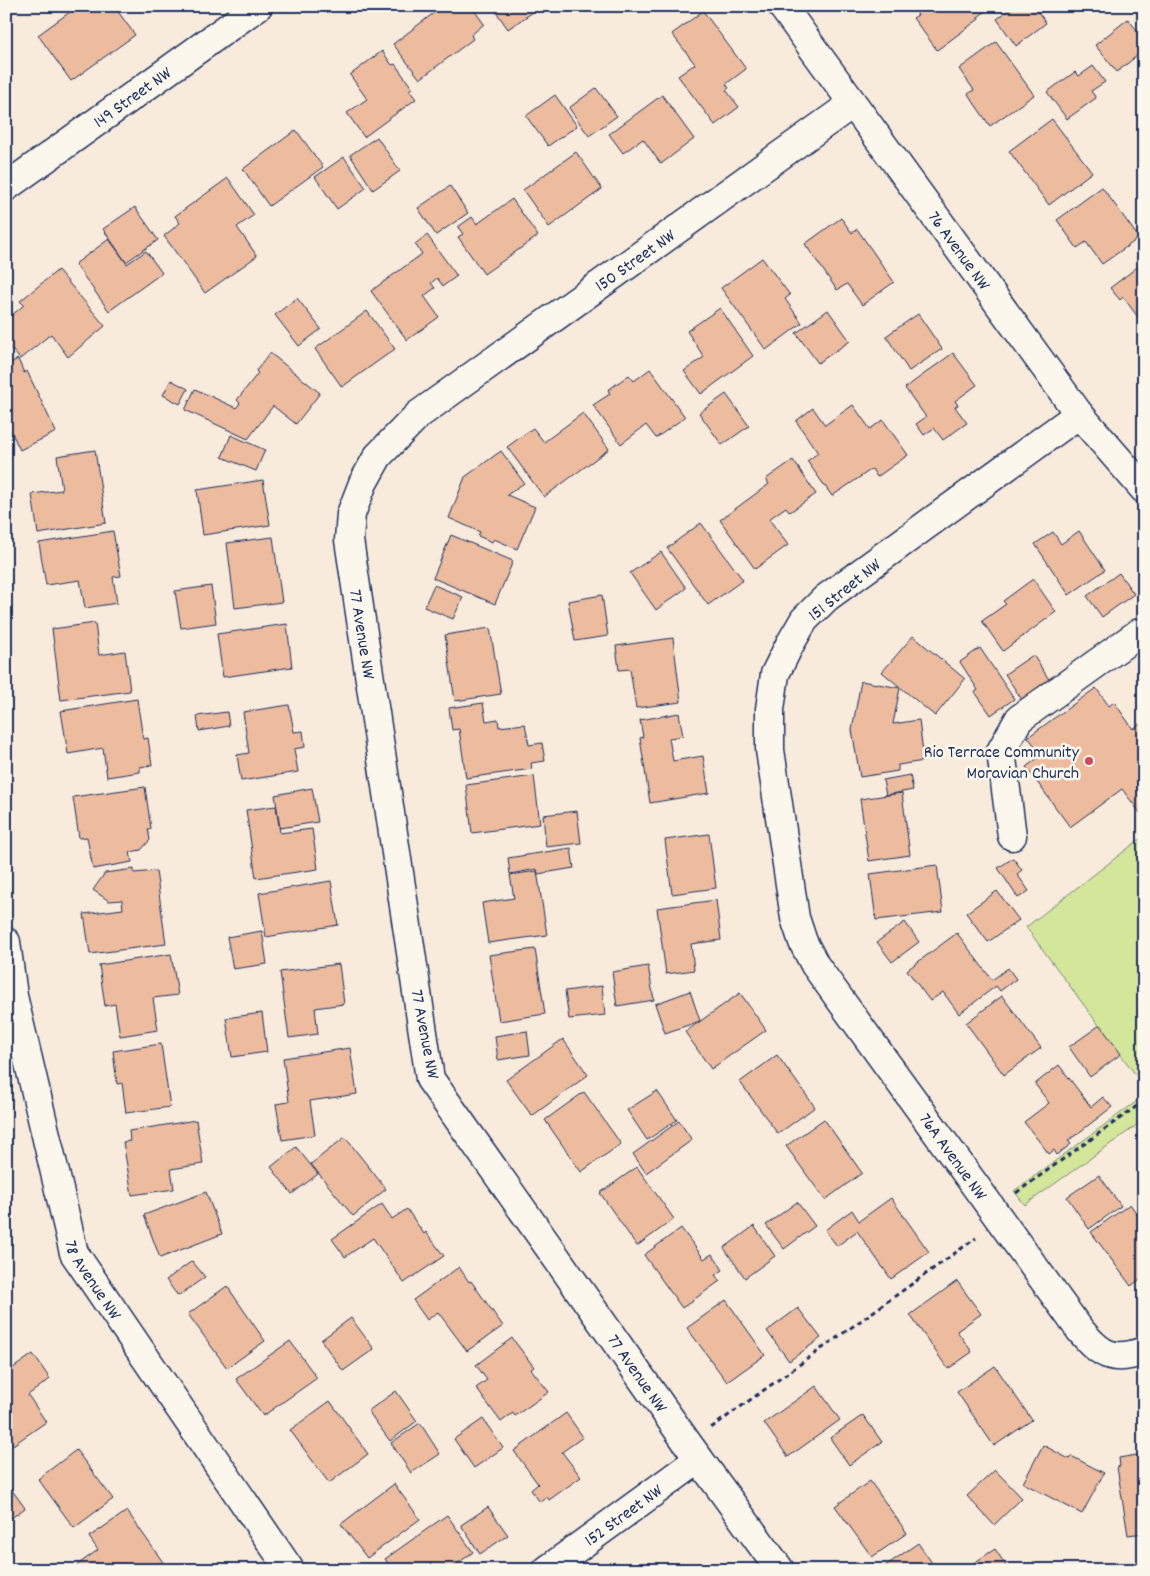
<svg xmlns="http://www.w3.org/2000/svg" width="1150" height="1576" viewBox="0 0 1150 1576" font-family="Dekko,sans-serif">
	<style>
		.green { fill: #d3e69a; stroke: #778a7c }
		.building { fill: #edbc9e; stroke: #1b2f5e }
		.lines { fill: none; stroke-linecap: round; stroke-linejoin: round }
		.minor-casing { stroke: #1b2f5e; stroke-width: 31 }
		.path { stroke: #1b2f5e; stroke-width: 3; stroke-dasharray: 5 4; stroke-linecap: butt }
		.minor { stroke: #fbf7ec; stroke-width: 28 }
		.poi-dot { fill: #d1495b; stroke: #fbf7ec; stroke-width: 2 }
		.labels { text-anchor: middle; stroke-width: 5; stroke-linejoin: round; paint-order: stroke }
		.street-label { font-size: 18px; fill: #1b2f5e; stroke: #fbf7ec }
		.poi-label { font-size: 18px; fill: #1b2f5e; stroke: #fbf7ec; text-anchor: end }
	</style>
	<rect width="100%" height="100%" fill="#f8ebdc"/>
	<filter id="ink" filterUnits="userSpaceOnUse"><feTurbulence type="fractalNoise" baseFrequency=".02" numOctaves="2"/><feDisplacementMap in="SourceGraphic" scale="10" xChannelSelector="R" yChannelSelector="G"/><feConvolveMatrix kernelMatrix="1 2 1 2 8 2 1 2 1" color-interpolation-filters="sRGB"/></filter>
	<g filter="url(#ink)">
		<path class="green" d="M1144 836V1086L1026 927Z
			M1144 1096V1120L1025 1205 1014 1191Z"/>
		<path class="building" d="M78 6H114L135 35 71 81 38 35Z
			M443 6H471L484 24 471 35 473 39 420 79 393 44Z
			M492 6H542L508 29Z
			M912 6H984L987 10 978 17 979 19 937 50 913 18 918 15Z
			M1014 6H1034L1046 23 1016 46 997 19Z
			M703 11 746 69 726 84 729 88 726 90 739 107 715 125 678 76 695 64 672 34Z
			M1128 19 1144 39V50L1117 72 1095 45Z
			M996 42 1034 95 990 126 968 94 974 90 959 69Z
			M382 51 392 65 395 64 412 88 409 90 416 99 364 137 347 113 367 99 350 75Z
			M1093 66 1105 82 1091 91 1096 98 1067 119 1047 92 1075 72 1079 76Z
			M596 88 617 116 589 136 569 108Z
			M555 95 577 126 548 146 526 116Z
			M662 95 694 139 661 164 643 139 623 153 609 134Z
			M1052 119 1092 172 1049 205 1009 151Z
			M296 130 323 167 269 206 243 169Z
			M377 137 400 171 373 190 350 155Z
			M576 152 602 189 549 227 523 190Z
			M344 157 366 188 337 209 315 177Z
			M228 178 254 215 237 227 257 256 205 293 164 236 180 223 175 216Z
			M450 186 468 213 436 235 418 208Z
			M1102 187 1139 238 1102 264 1086 242 1077 248 1057 220Z
			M512 199 538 236 484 274 458 237 463 234 458 227 472 217 477 224Z
			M135 207 158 240 126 262 103 229Z
			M841 218 852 233 857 229 894 282 862 305 847 284 837 290 805 244Z
			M427 235 457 276 443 286 437 278 431 283 435 288 424 296 439 317 407 340 371 291 422 254 415 244Z
			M109 239 127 264 146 251 162 273 109 311 75 264Z
			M762 258 790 295 785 299 802 323 766 350 721 288Z
			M1144 262V325L1123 297 1120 300 1110 288Z
			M58 270 105 326 68 357 51 334 20 359 6 343V320L24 305 20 301Z
			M297 298 321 329 299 346 275 315Z
			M720 308 753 356 701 394 684 371 704 357 687 331Z
			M828 310 850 341 818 363 796 333Z
			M367 311 395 349 342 387 315 349Z
			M918 314 942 349 909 371 886 336Z
			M270 353 320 393 296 424 273 406 248 439 185 410 195 389 236 408 240 403 237 400 258 373 256 371Z
			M953 353 977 385 955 401 958 405 955 407 967 423 943 440 934 428 924 435 916 424 926 417 905 388Z
			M18 359 24 373 27 371 56 432 20 450 8 425 6 426V365Z
			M650 369 685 417 656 438 646 425 621 444 593 405 610 394 608 390 629 375 634 381Z
			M171 380 188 389 180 404 163 395Z
			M726 394 749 426 722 445 699 413Z
			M853 405 870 429 883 420 908 455 877 477 872 469 832 496 807 461 818 453 796 421 813 408 825 425Z
			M583 413 609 449 544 497 507 447 533 428 544 442Z
			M231 435 265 450 256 471 222 457Z
			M95 450 106 523 38 534 32 494 62 490 57 456Z
			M501 451 524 483 507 495 535 507 517 549 494 539 492 542 478 536 480 532 449 518 465 477Z
			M793 460 816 494 790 512 786 507 769 519 788 545 755 569 720 520 769 484 766 479Z
			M263 480 270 525 203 535 197 490Z
			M701 523 743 580 708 605 667 548Z
			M113 531 121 576 113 577 117 603 85 608 80 580 46 585 39 543Z
			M1079 531 1105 570 1069 595 1035 544 1053 532 1061 544Z
			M451 535 513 561 495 604 433 578Z
			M273 537 282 602 235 608 227 543Z
			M661 552 686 588 656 610 630 573Z
			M1119 573 1134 594 1102 617 1087 596Z
			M1033 579 1056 612 1003 651 982 621 1006 604 1003 601Z
			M434 585 463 597 453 619 424 607Z
			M211 586 216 623 181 628 175 591Z
			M602 595 608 636 575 641 568 601Z
			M95 623 99 655 125 651 130 691 61 700 52 629Z
			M287 624 292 667 223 677 217 634Z
			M490 628 501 694 455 701 445 635Z
			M913 636 965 679 935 716 882 672Z
			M673 638 681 702 636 708 630 669 619 670 616 646Z
			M980 648 1014 699 991 715 975 692 978 690 960 662Z
			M1033 655 1054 687 1026 706 1005 674Z
			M861 681 900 688 893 724 919 720 924 761 898 765V771L860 777 852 730Z
			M1096 688 1109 706 1114 702 1133 729 1144 721V818L1122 789 1070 827 1026 767 1042 755 1028 737Z
			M137 699 143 739 148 738 152 765 140 767V772L107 777 103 748 68 754 61 711Z
			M483 703 486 721 498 719 499 727 525 724 529 745 542 743 545 761 531 763 532 769 466 778 459 729 452 730 449 708Z
			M289 705 294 732 303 731 305 747 294 749 298 772 241 781 237 755 249 753 243 712Z
			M227 712 229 726 199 731 197 716Z
			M679 713 683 736 669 738 673 761 703 756 709 793 650 803 640 738 643 737 640 720Z
			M910 775 913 790 886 795 883 780Z
			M534 776 540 824 472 833 466 785Z
			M145 787 151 829H148L150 840 141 850 130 852 132 862 93 869 87 837 79 838 73 797Z
			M312 788 318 822 280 828 275 795Z
			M902 793 910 855 869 861 860 799Z
			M276 806 280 833 312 829 318 869 256 878 246 810Z
			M577 811 581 843 546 847 543 815Z
			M709 834 716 888 672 894 665 840Z
			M571 848 574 868 538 874 537 869 510 874 508 858Z
			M1013 858 1022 870 1017 874 1029 891 1018 898 998 868Z
			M937 865 943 912 876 920 870 874Z
			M134 869V873L156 871 166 944 90 954 84 914 123 909 122 900 109 901 93 890 105 873Z
			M537 871 547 935 488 943 482 903 514 898 510 875Z
			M331 881 338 925 266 937 259 893Z
			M997 891 1019 920 988 942 966 913Z
			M716 900 721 940 691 944 694 970 666 974 657 908Z
			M905 922 919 942 892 962 877 942Z
			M262 931 267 964 233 969 227 937Z
			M957 933 992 980 1008 968 1016 979 1000 991 996 986 959 1014 943 992 930 1001 907 970Z
			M535 949 545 1014 499 1021 489 955Z
			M171 954 178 995 153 998 158 1030 120 1036 115 1004 105 1006 99 965Z
			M339 964 344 1004 315 1008 318 1034 289 1038 280 972Z
			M648 966 654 1000 617 1006 612 972Z
			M602 986 605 1015 569 1019 565 991Z
			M690 991 700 1021 665 1033 655 1004Z
			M740 993 766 1030 711 1069 685 1032Z
			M1002 996 1041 1048 1004 1075 966 1023Z
			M262 1013 267 1052 232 1057 226 1018Z
			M1100 1025 1121 1054 1090 1077 1069 1047Z
			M527 1031 530 1055 498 1060 495 1036Z
			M563 1039 588 1075 532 1116 506 1080Z
			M161 1044 170 1107 126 1113 122 1083 117 1084 113 1051Z
			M350 1048 357 1094 310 1101 315 1135 282 1140 276 1104 289 1102 283 1058Z
			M777 1055 815 1107 778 1134 740 1082Z
			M1059 1065 1091 1107 1103 1097 1112 1107 1068 1141 1071 1144 1057 1155 1054 1150 1049 1154 1024 1122 1049 1103 1035 1084Z
			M657 1091 677 1120 647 1140 627 1110Z
			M584 1092 621 1144 581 1172 545 1120Z
			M824 1119 862 1173 825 1200 786 1146Z
			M196 1120 203 1164 171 1169 174 1189 132 1195 123 1142 130 1141 129 1131Z
			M679 1121 692 1140 646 1173 633 1154Z
			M345 1137 386 1189 353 1216 311 1164Z
			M296 1147 318 1174 292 1194 271 1167Z
			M637 1167 674 1219 637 1246 600 1193Z
			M1099 1175 1121 1206 1089 1229 1067 1197Z
			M206 1192 222 1234 160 1258 144 1215Z
			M891 1198 929 1252 891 1279 857 1231 837 1246 825 1230 852 1210 859 1221Z
			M797 1202 815 1226 784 1249 766 1225Z
			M382 1204 392 1219 407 1209 424 1234 426 1232 444 1256 404 1283 373 1238 345 1257 332 1239Z
			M1130 1204 1144 1224V1276L1131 1286 1091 1232Z
			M754 1226 775 1256 745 1278 724 1248Z
			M681 1228 704 1259 712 1254 723 1270 715 1275 720 1281 682 1308 644 1255Z
			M192 1261 205 1277 178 1296 166 1280Z
			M459 1267 469 1282 471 1281 503 1326 467 1351 438 1312 427 1320 413 1300Z
			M957 1281 981 1314 957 1331 972 1352 948 1369 910 1315Z
			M227 1286 265 1341 227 1368 188 1314Z
			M726 1300 765 1355 727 1382 687 1328Z
			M798 1308 821 1338 789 1361 767 1331Z
			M351 1318 374 1349 343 1371 321 1340Z
			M512 1338 534 1367 531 1369 549 1392 515 1416 513 1413 501 1422 476 1388 487 1380 476 1365Z
			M290 1341 317 1378 263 1416 236 1379Z
			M33 1354 50 1379 28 1395 46 1422 13 1445 6 1436V1373Z
			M995 1366 1032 1420 994 1446 957 1392Z
			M816 1386 840 1420 788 1457 764 1423Z
			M396 1391 417 1421 390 1441 368 1411Z
			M330 1401 368 1454 329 1483 290 1430Z
			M566 1413 583 1437 562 1452 581 1477 549 1500 547 1497 540 1502 531 1490 538 1484 514 1451Z
			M863 1415 882 1442 849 1465 830 1438Z
			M483 1419 503 1448 474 1468 454 1439Z
			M420 1423 440 1454 411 1473 391 1443Z
			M1043 1445 1069 1459 1071 1456 1104 1473 1082 1514 1023 1483Z
			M76 1450 113 1499 74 1528 38 1479Z
			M1137 1455 1139 1464 1144 1463V1533L1128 1535 1117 1467 1120 1466 1119 1458Z
			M995 1470 1022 1498 994 1525 967 1496Z
			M870 1481 907 1533 872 1557 835 1506Z
			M6 1482 25 1508 6 1522Z
			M394 1484 420 1519 367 1558 341 1524Z
			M488 1507 508 1535 480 1554 461 1525Z
			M127 1511 167 1568 165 1570H81L77 1565 98 1550 89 1537Z
			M447 1515 473 1552 449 1570H393L385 1559Z
			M918 1543 937 1570H881V1569Z
			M995 1549 1009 1570H963Z"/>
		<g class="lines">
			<defs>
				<g id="minor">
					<path id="s1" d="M782 6 1079 414 1144 489"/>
					<path id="s2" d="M6 187 258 6"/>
					<path id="s3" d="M1079 414 826 598 804 620 790 644 775 674 770 709V750L795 918 803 942 815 965 1080 1330C1100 1354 1112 1363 1144 1351"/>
					<path d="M1012 836 1001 751 1019 719 1139 633"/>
					<path id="s4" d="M6 942 13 996 74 1253 290 1570"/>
					<path id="s5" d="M547 1570 699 1459"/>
					<path id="s6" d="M780 1570 688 1444 430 1079 349 540 351 514 363 483 378 456 418 415 852 104"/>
				</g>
			</defs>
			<use href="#minor" class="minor-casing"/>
			<path class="path" d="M1016 1193 1144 1101
				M711 1428 976 1238"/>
			<use href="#minor" class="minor"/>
		</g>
	</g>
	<circle class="poi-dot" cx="1089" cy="761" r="5"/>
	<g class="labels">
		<g class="street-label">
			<text dy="6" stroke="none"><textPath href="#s2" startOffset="155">149 Street NW</textPath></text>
			<text dy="6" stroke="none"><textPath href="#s1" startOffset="302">76 Avenue NW</textPath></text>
			<text dy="6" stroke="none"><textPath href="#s6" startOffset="1562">150 Street NW</textPath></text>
			<text transform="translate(844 589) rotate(-39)" y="6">151 Street NW</text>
			<text transform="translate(363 634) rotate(81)" y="6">77 Avenue NW</text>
			<text transform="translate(426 1034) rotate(79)" y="6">77 Avenue NW</text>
			<text dy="6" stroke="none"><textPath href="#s3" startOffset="939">76A Avenue NW</textPath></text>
			<text dy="6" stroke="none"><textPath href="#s4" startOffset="351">78 Avenue NW</textPath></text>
			<text transform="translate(638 1373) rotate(55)" y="6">77 Avenue NW</text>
			<text dy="6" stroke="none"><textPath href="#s5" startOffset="94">152 Street NW</textPath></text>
		</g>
		<g class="poi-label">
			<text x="1079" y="757">Rio Terrace Community<tspan x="1079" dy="21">Moravian Church</tspan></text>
		</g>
	</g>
	<rect width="1150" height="1576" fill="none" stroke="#fbf7ec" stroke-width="25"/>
	<rect x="12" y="12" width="1125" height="1551" fill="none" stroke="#1b2f5e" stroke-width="2" filter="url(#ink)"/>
</svg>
